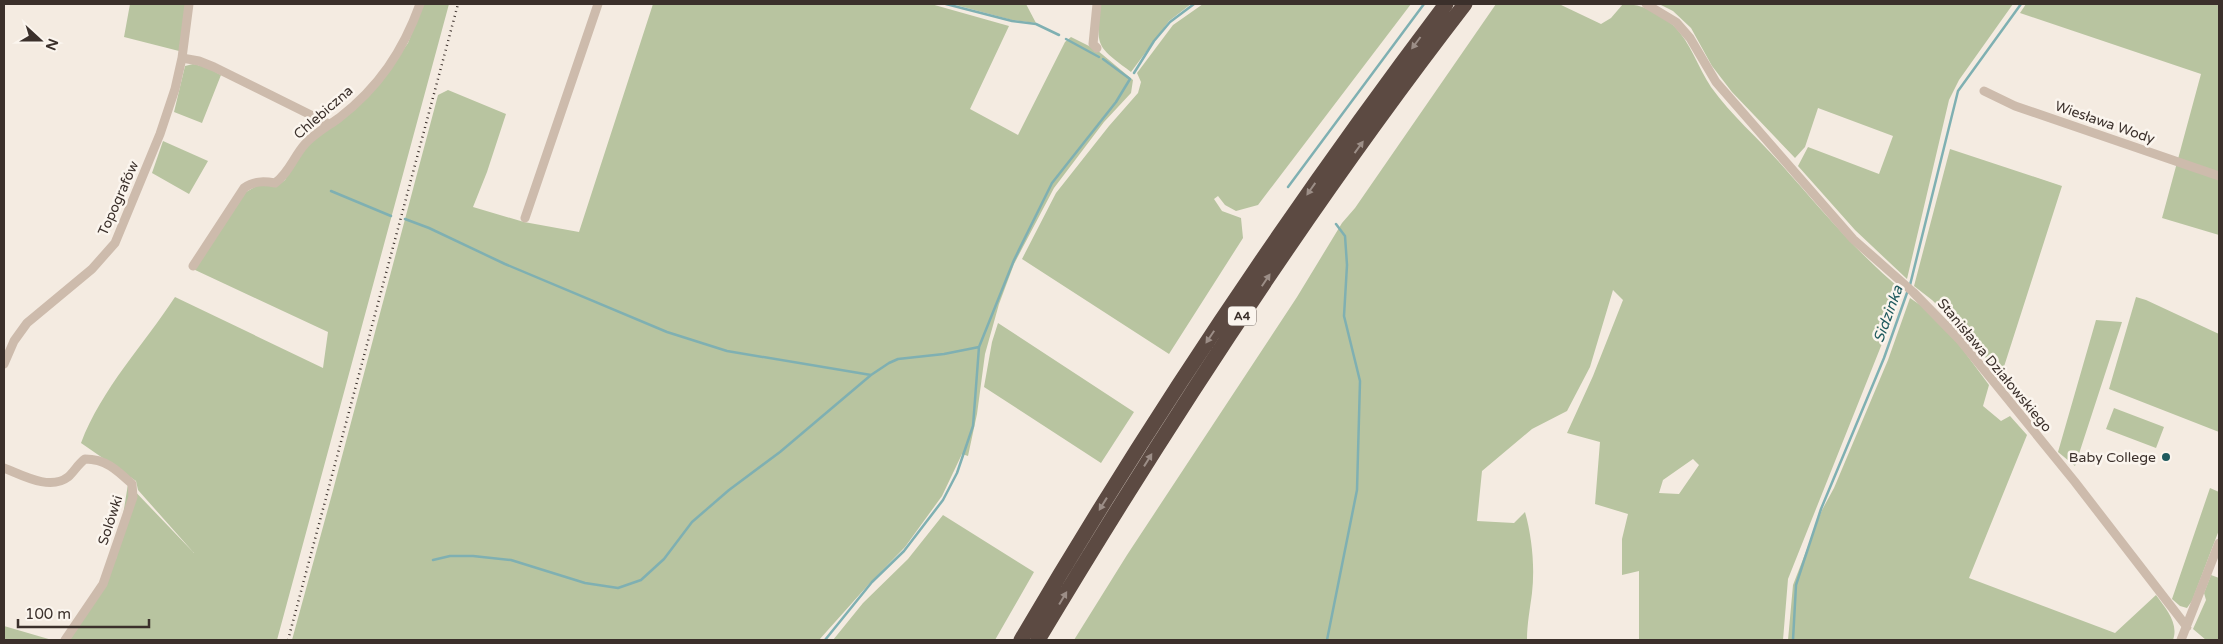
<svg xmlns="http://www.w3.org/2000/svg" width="2223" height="644" viewBox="0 0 2223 644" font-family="'Varela Round',sans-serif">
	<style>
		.green { fill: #b8c4a0; fill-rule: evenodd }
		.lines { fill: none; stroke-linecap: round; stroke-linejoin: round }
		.stream { stroke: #7fb0b2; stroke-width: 2.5 }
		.minor { stroke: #cdbbac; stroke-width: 9 }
		.motorway { stroke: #5c4a42; stroke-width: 15 }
		.rail { stroke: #3b302b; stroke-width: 2.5; stroke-dasharray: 1 4; stroke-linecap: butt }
		.oneway { fill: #9c8e87 }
		.poi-dot { fill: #1f5a5e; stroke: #fbf5ee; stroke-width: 2 }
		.labels { text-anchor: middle; stroke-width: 5; stroke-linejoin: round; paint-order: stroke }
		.shield { fill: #fbf5ee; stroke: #756b66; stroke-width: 1 }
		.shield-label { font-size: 12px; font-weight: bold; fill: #3b302b }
		.street-label { font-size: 14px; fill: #3b302b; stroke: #fbf5ee }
		.poi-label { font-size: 14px; fill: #3b302b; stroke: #fbf5ee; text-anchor: end }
		.water-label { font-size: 15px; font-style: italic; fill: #1f5a5e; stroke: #fbf5ee }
	</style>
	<rect width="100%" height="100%" fill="#f4ebe1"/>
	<path class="green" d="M130 4H186L179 51 124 37Z
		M423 4H449L277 640H70L116 559 128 484 194 553 138 490 136 481 81 443C102 388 143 346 175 297L323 368 328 332 193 269 246 192 258 185 277 186 285 180 293 164 308 144 384 77 408 43Z
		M653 4H931L1009 26 970 109 1018 135 1065 42 1071 37 1097 50 1133 80 1131 93 1104 122 1054 188 1014 264 999 304 985 354 977 414 968 456 962 454 942 496 905 547 869 584 819 640H292L332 494 438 95 448 90 506 114 487 172 473 207 524 222 579 232Z
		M952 4H1026L1036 23 1012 20Z
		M1100 4H1191L1169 21 1131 72C1095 45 1097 48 1100 4Z
		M1203 4H1411L1258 205 1236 211 1225 205 1218 196 1214 199 1222 211 1241 218 1243 238 1169 354 1022 259 1056 193 1109 126 1138 93 1141 82 1137 73 1173 25Z
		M1496 4H1559L1601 24 1611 18 1623 4C1643 4 1659 13 1674 26 1691 43 1698 68 1711 87 1731 115 1758 138 1780 163 1820 208 1857 253 1903 291L1788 579 1783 640H1639V571L1622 575V539L1628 514 1595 504 1600 442 1567 433 1593 376 1623 300 1613 290 1590 367 1567 411 1532 429 1482 471 1477 521 1514 523 1525 512C1532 537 1535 567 1532 593 1530 609 1527 624 1527 640H1074L1127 555 1297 297 1342 223 1355 208ZM1693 459 1699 465 1679 494 1659 493 1663 480Z
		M1659 4H2013L1959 80 1949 100 1907 279 1855 230 1798 166 1808 147 1879 174 1893 136 1818 108 1805 147 1795 158 1732 92 1712 66 1691 28 1673 11Z
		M2026 4H2219V235L2162 218 2201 74 2020 13Z
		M193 64 206 67 221 75 202 123 174 112 185 66Z
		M163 141 208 161 189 194 152 173Z
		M1950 149 2062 186 2000 379 1975 342 1932 300 1914 286Z
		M2136 297 2146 300 2219 334V432L2109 389Z
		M1910 298 1926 309 1949 331 1989 385 1983 406 2001 421 2010 416 2027 435 1969 578 2115 633 2156 595C2166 609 2179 623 2173 640H1788L1793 585 1822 510 1834 488 1888 360Z
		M2096 320 2122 322 2075 466 2058 452Z
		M998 323 1134 412 1101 463 984 387 992 342Z
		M2114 408 2164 427 2156 448 2106 429Z
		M2210 488 2219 492V530L2192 601 2187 608 2180 606 2172 599Z
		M943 515 1034 572 995 640H833L863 603 908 559Z
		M2211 575 2219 578V640H2206L2193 629 2206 600 2204 593Z
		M4 626 52 640H4Z"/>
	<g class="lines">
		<path class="stream" d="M946 4 1012 21 1036 24 1059 35
			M1066 39 1099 57
			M1134 73 1154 41 1170 22 1194 4
			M1288 187 1424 4
			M331 191 391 216
			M405 219 429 228 505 264 667 332 727 351 871 375
			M1910 285 1958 91 2021 4
			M433 560 450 556H473L511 560 585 583 618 588 641 580 664 559 692 522 729 490 780 452 871 375 889 363 898 359 944 354 979 347
			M825 640 872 582 904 551 943 500 957 473 973 426 979 347 1014 260 1052 183 1116 102 1130 79 1103 59
			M1327 640 1357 490 1360 381 1344 316 1347 265 1345 236 1336 224
			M1793 640 1796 585 1821 509 1884 358 1908 290"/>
		<path class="minor" d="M1646 4 1676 22 1690 38 1716 82 1853 239 1913 292 1959 339 2075 482 2187 627
			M1097 48 1093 44 1097 4
			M182 58 199 61 214 67 329 124
			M1984 91 2015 106 2219 176
			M525 218 598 4
			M193 266 244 188C254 181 263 181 275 183 289 173 294 156 305 144 315 133 328 126 339 118 379 87 403 51 420 4
			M4 364 14 341 27 323 92 269 115 243 160 134 175 89 182 58 189 4
			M4 468C22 475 50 491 68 477 74 472 78 464 85 459 106 459 117 470 132 484L133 497 103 584 65 640
			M2181 640 2219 543"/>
		<path class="motorway" d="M1021 640C1150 420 1292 208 1446 4
			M1038 640C1169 421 1309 206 1465 4"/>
		<path class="rail" d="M288 640 458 4"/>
	</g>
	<defs><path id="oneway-solid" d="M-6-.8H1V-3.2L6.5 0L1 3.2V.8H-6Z" transform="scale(1.25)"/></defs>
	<g class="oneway">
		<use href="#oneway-solid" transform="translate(1416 43) rotate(127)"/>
		<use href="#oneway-solid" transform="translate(1359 147) rotate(-54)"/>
		<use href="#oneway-solid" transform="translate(1311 189) rotate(125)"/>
		<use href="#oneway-solid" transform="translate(1266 280) rotate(-56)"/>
		<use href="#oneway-solid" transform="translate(1210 337) rotate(124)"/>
		<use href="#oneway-solid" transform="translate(1148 460) rotate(-58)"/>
		<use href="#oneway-solid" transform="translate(1103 504) rotate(122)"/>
		<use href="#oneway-solid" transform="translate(1063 598) rotate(-59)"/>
	</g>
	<circle class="poi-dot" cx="2166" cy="457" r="5"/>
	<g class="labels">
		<rect class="shield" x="1228" y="306.5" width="28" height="19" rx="4"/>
		<g class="shield-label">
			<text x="1242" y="320">A4</text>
		</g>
		<g class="street-label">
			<text transform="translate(323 112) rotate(-41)" y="5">Chlebiczna</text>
			<text transform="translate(2105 122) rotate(19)" y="5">Wiesława Wody</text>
			<text transform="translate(118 198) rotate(-66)" y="5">Topografów</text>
			<text transform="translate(1995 365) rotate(50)" y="5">Stanisława Działowskiego</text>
			<text transform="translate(110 520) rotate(-72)" y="5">Solówki</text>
		</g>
		<g class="poi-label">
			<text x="2156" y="462">Baby College</text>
		</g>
		<g class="water-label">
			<text transform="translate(1888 314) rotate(-70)" y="5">Sidzinka</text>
		</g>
	</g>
	<rect width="2223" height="644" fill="none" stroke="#3b302b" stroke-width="10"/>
	<g transform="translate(40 40) rotate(111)" stroke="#fbf5ee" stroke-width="4" paint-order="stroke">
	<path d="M0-4L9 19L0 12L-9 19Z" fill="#3b302b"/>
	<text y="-8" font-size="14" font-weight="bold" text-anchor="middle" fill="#3b302b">N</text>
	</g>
	<path d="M18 619v8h131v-8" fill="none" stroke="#3b302b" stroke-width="2.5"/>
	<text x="25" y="619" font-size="15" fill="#3b302b" stroke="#fbf5ee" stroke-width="4" paint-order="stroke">100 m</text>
</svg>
